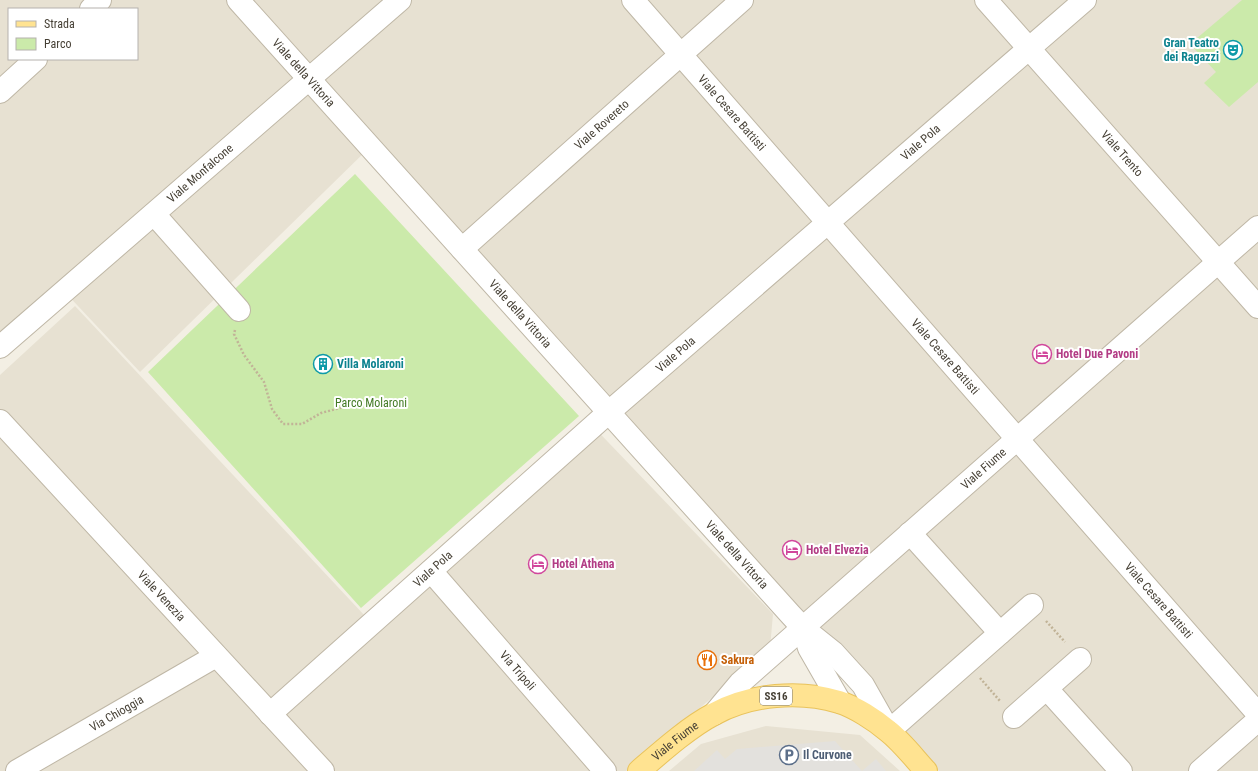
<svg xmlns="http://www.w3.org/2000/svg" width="1258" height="771" viewBox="0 0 1258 771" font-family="'Roboto Condensed',sans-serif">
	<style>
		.residential { fill: #e7e1d2; fill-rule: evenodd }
		.green { fill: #cbeaaa }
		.parking { fill: #e3e1dd }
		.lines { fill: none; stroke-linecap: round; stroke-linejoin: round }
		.minor-casing { stroke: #bfb7a6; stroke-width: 24 }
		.major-casing { stroke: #e9c35c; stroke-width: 24 }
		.path { stroke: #c1b397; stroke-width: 2.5; stroke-dasharray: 2 2; stroke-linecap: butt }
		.minor { stroke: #fff; stroke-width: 22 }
		.major { stroke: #ffe391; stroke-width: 22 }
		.labels { text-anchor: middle; stroke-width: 4; stroke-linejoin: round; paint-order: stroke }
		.shield { fill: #fff; stroke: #7d7971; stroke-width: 1 }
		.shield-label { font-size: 11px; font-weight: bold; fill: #453f34 }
		.culture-label { font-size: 12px; font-weight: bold; fill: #0d838f; stroke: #fff; text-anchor: end }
		.street-label { font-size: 12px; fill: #453f34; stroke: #fff }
		.hotel-label { font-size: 12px; font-weight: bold; fill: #b23c85; stroke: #fff; text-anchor: start }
		.park-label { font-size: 12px; fill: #427a24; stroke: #fff }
		.food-label { font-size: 12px; font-weight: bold; fill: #c56008; stroke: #fff; text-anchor: start }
		.service-label { font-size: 12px; font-weight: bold; fill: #4e5e75; stroke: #fff; text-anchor: start }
	</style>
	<rect width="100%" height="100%" fill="#f3efe4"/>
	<path class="residential" d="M0 0H1258V771H939L371 146 140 372 62 289 0 341ZM9 9H137V59H9Z
		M75 306 365 616 585 418 773 614 770 648 626 771H0V375Z
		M766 726 860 735 900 771H669L701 744Z"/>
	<path class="green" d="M1242 0H1258V82L1229 107 1204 83 1216 72 1190 44Z
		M355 174 579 416 361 608 148 372Z"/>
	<path class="parking" d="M835 741 862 771 876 759 886 771H694L717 750 725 759 737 749Z"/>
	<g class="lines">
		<defs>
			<g id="minor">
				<path id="s1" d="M238 0 790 614 803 628 833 652 863 685 889 731 1032 605"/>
				<path id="s2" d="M633 0 1258 714"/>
				<path id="s3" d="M986 0 1258 307"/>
				<path d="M91 9 100 0"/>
				<path d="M0 92 36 59"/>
				<path d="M154 214 239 310"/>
				<path id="s4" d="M462 249 742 0"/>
				<path id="s5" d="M0 347 400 0"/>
				<path id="s6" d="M0 421 323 771"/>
				<path d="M910 533 1000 633"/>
				<path id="s7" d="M431 571 605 771"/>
				<path d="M803 629 809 648 840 702"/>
				<path d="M1047 689 1121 771"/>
				<path id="s8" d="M270 714 609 412 1085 0"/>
				<path id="s9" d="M714 714 740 683 1258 227"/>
				<path d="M1014 717 1080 659"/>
				<path id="s10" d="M17 771 216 656"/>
				<path d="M1200 771 1258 720"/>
			</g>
			<g id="major">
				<path id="s11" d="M639 771C661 752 689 727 714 714 751 694 800 690 839 702 855 707 875 720 888 731 902 742 914 758 926 771"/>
			</g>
		</defs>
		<use href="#minor" class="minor-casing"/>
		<use href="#major" class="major-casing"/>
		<path class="path" d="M235 330 234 334 244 355 264 382 272 409 283 424H302L321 413 363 402
			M1046 621 1065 642
			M980 678 1000 701"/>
		<use href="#minor" class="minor"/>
		<use href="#major" class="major"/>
	</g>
	<defs>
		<symbol id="theatre-ring" viewBox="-11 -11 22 22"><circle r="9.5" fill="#fff" stroke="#0f9aa8" stroke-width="1.5"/><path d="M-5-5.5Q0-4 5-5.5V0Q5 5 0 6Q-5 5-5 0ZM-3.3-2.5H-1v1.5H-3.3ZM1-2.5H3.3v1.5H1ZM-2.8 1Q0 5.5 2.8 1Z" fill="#0f9aa8"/></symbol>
		<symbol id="hotel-ring" viewBox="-11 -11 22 22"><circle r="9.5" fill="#fff" stroke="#d1479c" stroke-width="1.5"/><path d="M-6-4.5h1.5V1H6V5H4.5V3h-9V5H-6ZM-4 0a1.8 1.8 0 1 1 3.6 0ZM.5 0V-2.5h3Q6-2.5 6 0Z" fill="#d1479c"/></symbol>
		<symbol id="building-ring" viewBox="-11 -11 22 22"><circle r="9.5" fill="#fff" stroke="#0f9aa8" stroke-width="1.5"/><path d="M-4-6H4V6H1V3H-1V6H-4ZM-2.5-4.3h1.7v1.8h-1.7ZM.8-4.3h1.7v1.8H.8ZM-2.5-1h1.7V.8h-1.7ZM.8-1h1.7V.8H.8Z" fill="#0f9aa8"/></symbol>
		<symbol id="restaurant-ring" viewBox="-11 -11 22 22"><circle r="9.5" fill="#fff" stroke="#e8710a" stroke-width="1.5"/><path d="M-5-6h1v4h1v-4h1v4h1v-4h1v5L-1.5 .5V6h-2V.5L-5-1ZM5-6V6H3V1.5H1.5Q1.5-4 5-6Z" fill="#e8710a"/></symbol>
		<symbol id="parking-ring" viewBox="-11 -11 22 22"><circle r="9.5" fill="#fff" stroke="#5c6f8a" stroke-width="1.5"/><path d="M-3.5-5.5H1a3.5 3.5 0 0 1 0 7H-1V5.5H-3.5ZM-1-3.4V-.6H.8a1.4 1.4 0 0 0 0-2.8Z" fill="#5c6f8a"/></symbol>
	</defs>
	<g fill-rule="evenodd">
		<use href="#theatre-ring" x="1222" y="39" width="22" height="22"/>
		<use href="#hotel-ring" x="1031" y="343" width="22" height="22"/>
		<use href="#building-ring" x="312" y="353" width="22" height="22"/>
		<use href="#hotel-ring" x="781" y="539" width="22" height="22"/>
		<use href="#hotel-ring" x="527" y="553" width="22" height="22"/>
		<use href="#restaurant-ring" x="696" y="649" width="22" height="22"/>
		<use href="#parking-ring" x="778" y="744" width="22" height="22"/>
	</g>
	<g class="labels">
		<rect class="shield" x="760" y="687" width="32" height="18" rx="3"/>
		<g class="shield-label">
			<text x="776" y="700">SS16</text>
		</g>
		<g class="culture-label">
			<text x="1219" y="47">Gran Teatro<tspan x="1219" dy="14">dei Ragazzi</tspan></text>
			<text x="337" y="368" text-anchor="start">Villa Molaroni</text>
		</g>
		<g class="street-label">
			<text dy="4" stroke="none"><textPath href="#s1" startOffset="98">Viale della Vittoria</textPath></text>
			<text dy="4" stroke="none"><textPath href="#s2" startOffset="150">Viale Cesare Battisti</textPath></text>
			<text dy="4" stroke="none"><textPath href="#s4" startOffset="187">Viale Rovereto</textPath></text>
			<text dy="4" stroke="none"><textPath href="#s8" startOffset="866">Viale Pola</textPath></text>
			<text dy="4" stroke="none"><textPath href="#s3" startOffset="205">Viale Trento</textPath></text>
			<text dy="4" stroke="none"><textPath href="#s5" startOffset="265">Viale Monfalcone</textPath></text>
			<text dy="4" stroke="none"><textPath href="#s1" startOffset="422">Viale della Vittoria</textPath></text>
			<text dy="4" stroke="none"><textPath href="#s8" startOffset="542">Viale Pola</textPath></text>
			<text dy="4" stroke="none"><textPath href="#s2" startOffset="474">Viale Cesare Battisti</textPath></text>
			<text dy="4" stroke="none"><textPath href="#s9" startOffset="365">Viale Fiume</textPath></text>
			<text dy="4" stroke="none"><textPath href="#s1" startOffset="746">Viale della Vittoria</textPath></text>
			<text dy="4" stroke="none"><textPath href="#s8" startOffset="218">Viale Pola</textPath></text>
			<text dy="4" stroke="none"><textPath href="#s6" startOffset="238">Viale Venezia</textPath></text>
			<text dy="4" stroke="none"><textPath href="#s2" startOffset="798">Viale Cesare Battisti</textPath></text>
			<text dy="4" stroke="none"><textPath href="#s7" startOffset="132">Via Tripoli</textPath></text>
			<text dy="4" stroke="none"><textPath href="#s10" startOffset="115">Via Chioggia</textPath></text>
			<text dy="4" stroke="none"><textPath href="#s11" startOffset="47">Viale Fiume</textPath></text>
		</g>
		<g class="hotel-label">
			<text x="1056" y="358">Hotel Due Pavoni</text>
			<text x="806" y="554">Hotel Elvezia</text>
			<text x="552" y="568">Hotel Athena</text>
		</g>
		<g class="park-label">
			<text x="371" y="407">Parco Molaroni</text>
		</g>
		<g class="food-label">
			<text x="721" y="664">Sakura</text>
		</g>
		<g class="service-label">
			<text x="803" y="759">Il Curvone</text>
		</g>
	</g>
	<rect x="8" y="8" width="130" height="52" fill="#ffffff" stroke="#b5b2ae"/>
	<rect x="16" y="21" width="20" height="6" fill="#ffe391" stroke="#b5b2ae"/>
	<text x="44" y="28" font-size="12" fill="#453f34">Strada</text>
	<rect x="16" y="38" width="20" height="12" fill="#cbeaaa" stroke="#b5b2ae"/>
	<text x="44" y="48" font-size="12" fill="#453f34">Parco</text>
</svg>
